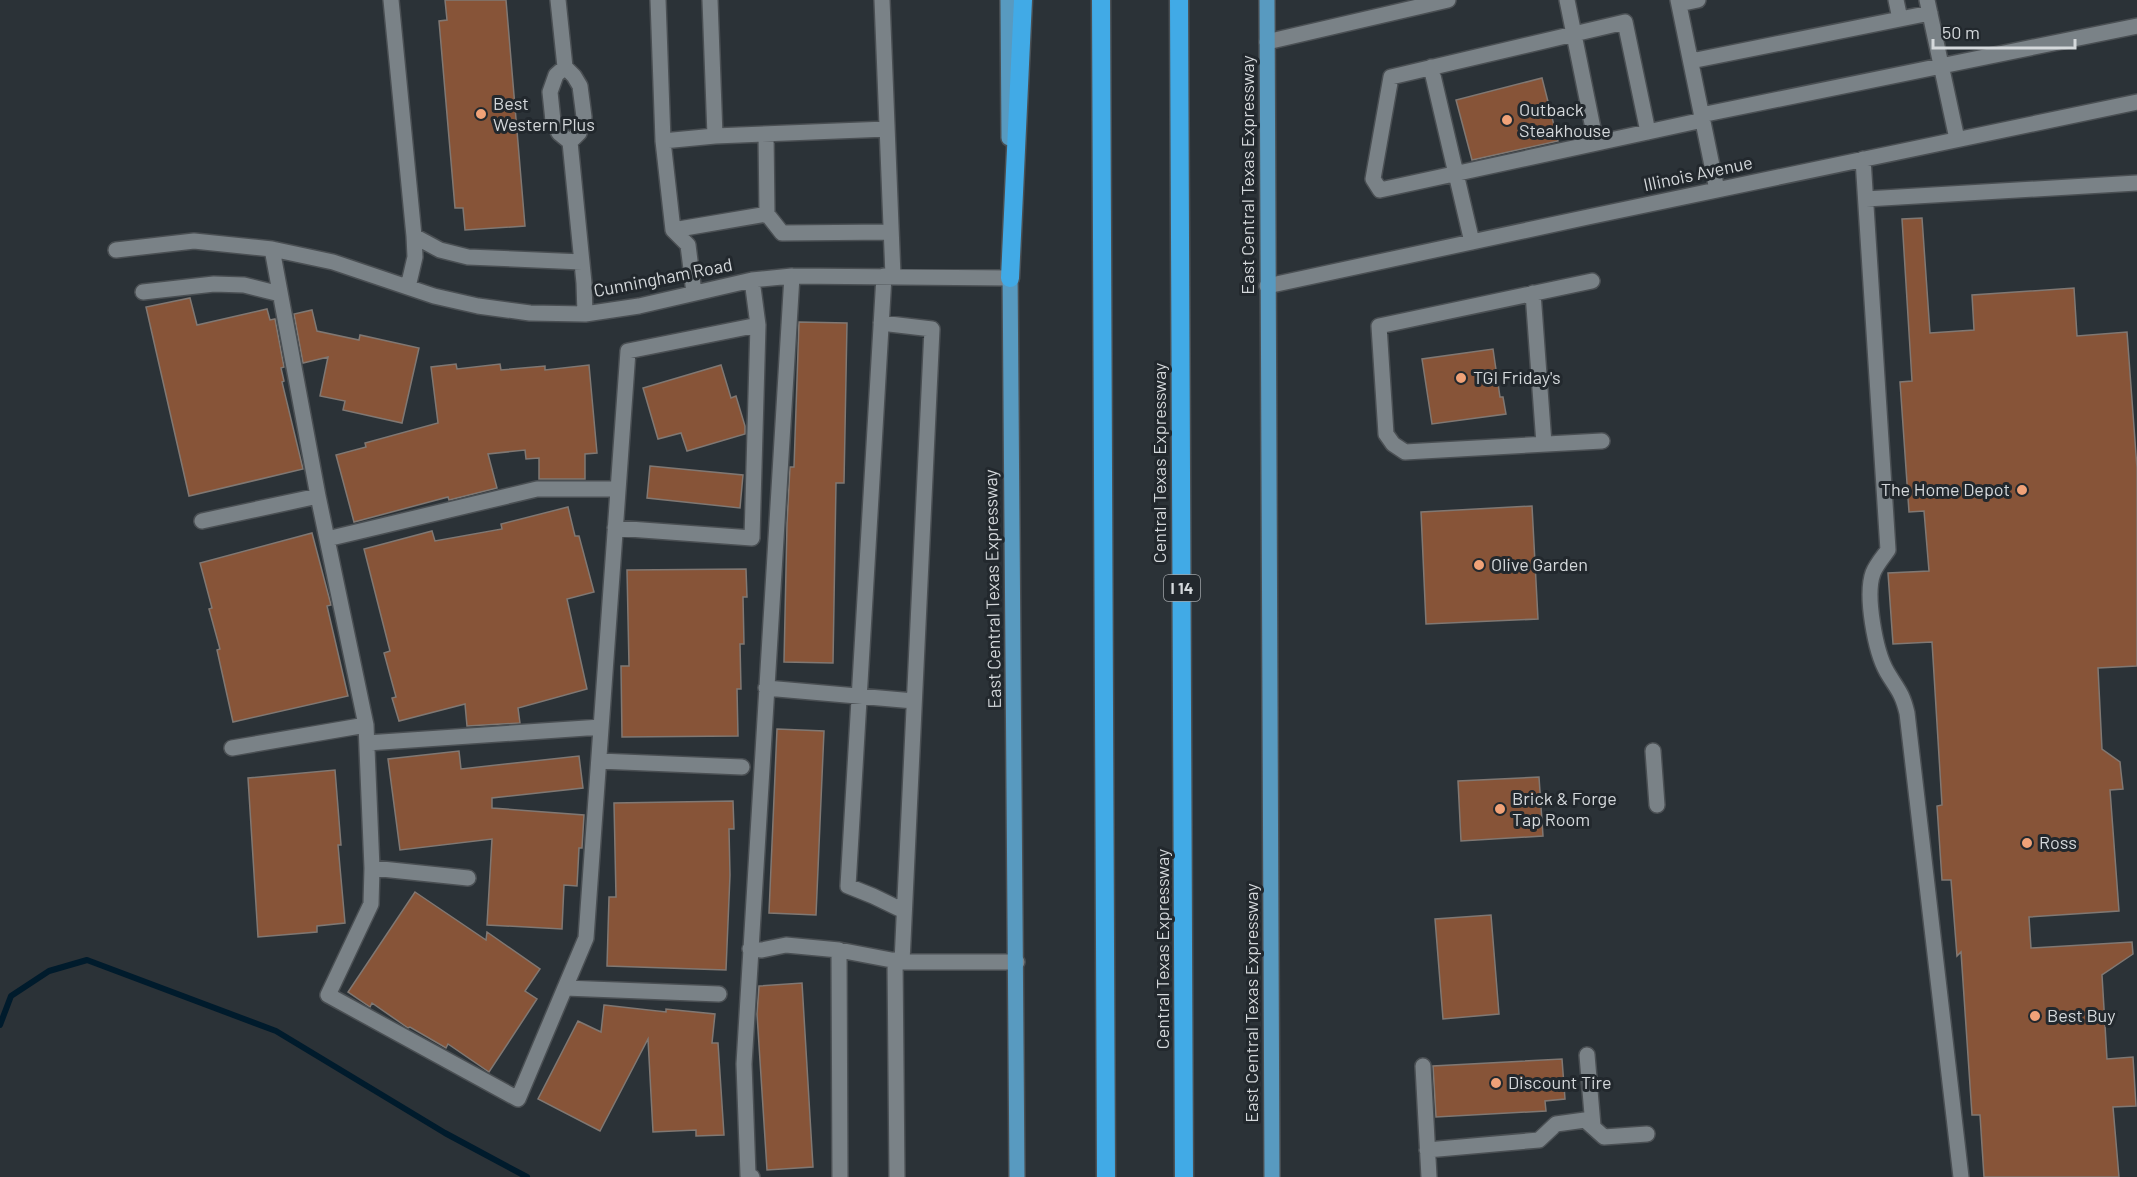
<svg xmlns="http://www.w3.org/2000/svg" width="2137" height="1177" viewBox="0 0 2137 1177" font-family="Barlow,sans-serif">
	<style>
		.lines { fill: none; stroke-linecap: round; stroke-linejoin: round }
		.stream { stroke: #001b2c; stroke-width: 6 }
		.building { fill: #875438; stroke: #807873; stroke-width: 1.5 }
		.minor-casing { stroke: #4a4f53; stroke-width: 18 }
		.major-casing { stroke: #4a4f53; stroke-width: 18 }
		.highway-casing { stroke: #4a4f53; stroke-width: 21 }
		.minor { stroke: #7a8287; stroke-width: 15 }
		.major { stroke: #589ac0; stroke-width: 15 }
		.highway { stroke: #41aae6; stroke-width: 18 }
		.poi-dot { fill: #f0a278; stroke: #22282d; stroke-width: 2 }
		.labels { text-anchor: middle; stroke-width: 6; stroke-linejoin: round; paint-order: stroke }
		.shield { fill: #22282d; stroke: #9fa3a7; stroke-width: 1.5 }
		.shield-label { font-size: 16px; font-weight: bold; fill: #d4d8db }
		.poi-label { font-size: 18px; fill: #d4d8db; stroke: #22282d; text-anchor: start }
		.street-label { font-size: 18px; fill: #d4d8db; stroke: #22282d }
	</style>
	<rect width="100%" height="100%" fill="#2b3237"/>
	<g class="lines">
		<path class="stream" d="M0 1025 11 996 49 971 87 960 276 1031 445 1133 527 1177"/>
	</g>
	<path class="building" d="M445 0H506L525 226 465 230 463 208H455L439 21 447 20Z
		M1542 78 1558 141 1472 160 1456 100Z
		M1922 218 1930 333 1974 330 1972 295 2074 288 2077 336 2127 332 2137 468V666L2098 668 2102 749 2120 762 2121 772 2123 789 2110 790 2119 911 2029 917 2031 948 2132 942 2133 954 2102 975 2107 1059 2133 1057 2136 1106 2113 1107 2119 1177H1984L1980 1115H1972L1961 952 1957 956 1951 880H1942L1937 806 1942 805 1932 642 1893 644 1888 573 1929 571 1924 511 1909 512 1900 382 1912 381 1902 219Z
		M190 298 197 325 267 309 270 320 275 319 284 367 281 368 284 381 282 382 303 469 189 496 146 307Z
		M312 310 317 331 359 340 360 335 419 348 402 423 343 410 345 401 320 396 328 357 303 363 294 314Z
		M799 322 847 323 844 483H836L833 663 784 662 787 524 790 467H794Z
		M1493 349 1500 397H1503L1506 414 1432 424 1422 359Z
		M456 364 457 369 500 364 501 370 545 366V370L589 365 597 453 585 454V479H539V458L526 459 525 450 488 454 497 488 449 500 448 497 354 522 336 455 366 447 365 443 438 423 431 367Z
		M721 365 731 398 736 396 745 426V434L687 451 681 433 658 439 643 388Z
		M650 466 743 475 740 508 647 498Z
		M1532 506 1538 619 1426 624 1421 512Z
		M568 507 575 536H579L594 592 567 599 587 689 518 708 520 723 467 726 465 704 399 721 392 698 396 697 384 653 390 651 364 549 432 531 435 541 502 529 501 524Z
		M312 533 331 605 327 606 348 696 233 722 217 650 220 649 209 609 212 608 200 563Z
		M746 569 747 597H743L744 644H740L741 689H737L738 736 622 737 621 666H629L627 570Z
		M777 729 824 731 816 915 769 913Z
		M459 751 461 769 579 756 583 788 492 798V808L584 815 582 848H579L577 886 564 885 562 929 487 925 492 839 400 850 388 759Z
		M335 770 341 845H338L345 923 317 926V932L258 937 248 778Z
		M1539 777 1543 836 1461 841 1458 781Z
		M733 801 734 829H729L730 875 726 970 607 966 609 897H616L614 803Z
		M415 892 486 940 487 932 540 969 525 991 537 999 489 1072 448 1044 446 1048 410 1027 408 1028 372 1003 370 1007 348 992Z
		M1491 915 1499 1014 1443 1019 1435 919Z
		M802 983 813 1167 767 1170 757 1014 759 986Z
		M604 1005 666 1012V1009L715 1014 712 1043H718L724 1135 696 1136V1130L653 1132 648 1039 600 1131 538 1099 578 1021 601 1032Z
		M1562 1059 1565 1099 1545 1101 1546 1111 1436 1117 1433 1066Z"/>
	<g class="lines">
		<defs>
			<path id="minor" d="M391 0 414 236 415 257 408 287
				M558 0 565 67 574 76 580 86 584 117 579 133 570 142 559 133 553 121 550 92 556 75 565 67
				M658 0 663 141
				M710 0 715 136
				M882 0 893 276
				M1567 0 1596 143
				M1678 0 1717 190
				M1896 0 1900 19
				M1927 0 1957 139
				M1679 4 1698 0
				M1267 42 1448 0
				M1691 61 1930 13
				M1431 67 1472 242
				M1701 115 2137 26
				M1648 132 1625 22 1391 77 1373 179 1380 190 1703 120
				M570 142 584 283 585 314
				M1863 159 1888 550C1883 557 1876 565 1873 573 1865 595 1875 651 1887 672 1897 689 1902 692 1907 713L1961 1177
				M1866 199 2137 183
				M767 214 782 233 890 232
				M673 230 767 214 766 134
				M414 236 440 250 468 257 582 262
				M272 249 318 496 366 725 372 868 371 904 328 995 518 1099 586 938 628 351 758 325
				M116 250 194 241 272 249 333 262 434 296 478 306 530 313 585 314 639 306 752 280 792 276 1010 278
				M884 276 848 886 873 896 904 911
				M1592 281 1379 326 1386 434 1393 444 1405 452 1602 441
				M1267 286 1588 217 2137 102
				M143 292 214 284 244 285 280 294
				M694 293 688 245 673 230 663 141 715 136 887 129
				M1533 293 1544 444
				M881 323 932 329 902 962
				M202 521 318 496
				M615 528 752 538 758 325 752 280
				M327 539 537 489H618
				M766 688 914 701
				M367 743 601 727
				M232 748 366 725
				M1653 751 1657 805
				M599 761 742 767
				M372 868 468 878
				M750 949 762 950 786 945 839 950 902 962H1017
				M839 950 840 1177
				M895 960 897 1177
				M565 988 719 994
				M1587 1055 1593 1126
				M1423 1066 1429 1177
				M1427 1150 1539 1140 1556 1124 1585 1120 1604 1137 1647 1134
				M752 1177 748 1175 744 1064 792 276"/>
			<path id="major" d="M1008 0 1009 138
				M1267 0 1272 1177
				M1010 267 1017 1177"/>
			<path id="highway" d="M1101 0 1106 1177
				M1179 0 1184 1177
				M1010 278 1023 0"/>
		</defs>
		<use href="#minor" class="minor-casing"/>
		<use href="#major" class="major-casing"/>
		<use href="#highway" class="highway-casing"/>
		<use href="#minor" class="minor"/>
		<use href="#major" class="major"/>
		<use href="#highway" class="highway"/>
	</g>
	<g class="poi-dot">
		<circle cx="481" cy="114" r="6"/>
		<circle cx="1507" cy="120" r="6"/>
		<circle cx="1461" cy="378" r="6"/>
		<circle cx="2022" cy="490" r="6"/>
		<circle cx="1479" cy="565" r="6"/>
		<circle cx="1500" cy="809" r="6"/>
		<circle cx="2027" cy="843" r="6"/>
		<circle cx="2035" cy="1016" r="6"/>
		<circle cx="1496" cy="1083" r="6"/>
	</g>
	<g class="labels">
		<rect class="shield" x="1164" y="575" width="36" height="26" rx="4.5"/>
		<g class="shield-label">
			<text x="1182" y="594">I 14</text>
		</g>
		<g class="poi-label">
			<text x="493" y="110">Best<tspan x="493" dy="21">Western Plus</tspan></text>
			<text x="1519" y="116">Outback<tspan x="1519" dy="21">Steakhouse</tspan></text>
			<text x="1473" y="384">TGI Friday's</text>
			<text x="2010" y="496" text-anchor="end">The Home Depot</text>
			<text x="1491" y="571">Olive Garden</text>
			<text x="1512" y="805">Brick &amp; Forge<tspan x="1512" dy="21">Tap Room</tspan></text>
			<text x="2039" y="849">Ross</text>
			<text x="2047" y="1022">Best Buy</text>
			<text x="1508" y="1089">Discount Tire</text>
		</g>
		<g class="street-label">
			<text transform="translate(1698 174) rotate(-12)" y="6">Illinois Avenue</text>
			<text transform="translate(1248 175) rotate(-90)" y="6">East Central Texas Expressway</text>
			<text transform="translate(663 278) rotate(-11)" y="6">Cunningham Road</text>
			<text transform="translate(1160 463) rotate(-90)" y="6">Central Texas Expressway</text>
			<text transform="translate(993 589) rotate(-91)" y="6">East Central Texas Expressway</text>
			<text transform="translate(1163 949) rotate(-90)" y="6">Central Texas Expressway</text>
			<text transform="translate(1252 1003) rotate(-90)" y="6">East Central Texas Expressway</text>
		</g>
	</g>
	<path d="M1933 39v9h142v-9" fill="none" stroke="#d4d8db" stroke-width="3"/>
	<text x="1942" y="39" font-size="18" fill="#d4d8db" stroke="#22282d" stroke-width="4.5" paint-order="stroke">50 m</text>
</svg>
